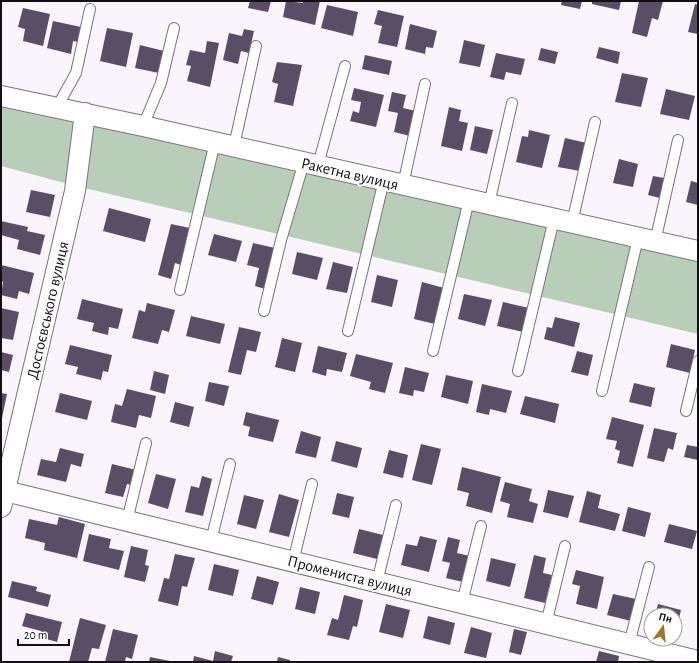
<svg xmlns="http://www.w3.org/2000/svg" width="699" height="663" viewBox="0 0 699 663" font-family="'Alegreya Sans',sans-serif">
	<style>
		.green { fill: #b9ceb8 }
		.building { fill: #5a4d66 }
		.lines { fill: none; stroke-linecap: round; stroke-linejoin: round }
		.lane-casing { stroke: #7a747c; stroke-width: 12 }
		.street-casing { stroke: #7a747c; stroke-width: 22 }
		.lane { stroke: #fff; stroke-width: 10 }
		.street { stroke: #fff; stroke-width: 20 }
		.labels { text-anchor: middle; stroke-width: 4; stroke-linejoin: round; paint-order: stroke }
		.street-label { font-size: 16px; fill: #110f12; stroke: #fff }
	</style>
	<rect width="100%" height="100%" fill="#faf4fd"/>
	<path class="green" d="M1 102 698 257V334L76 186 1 166Z"/>
	<path class="building" d="M250 1H271L268 12 248 8Z
		M286 1 303 3V1H320L315 25 283 17Z
		M562 1H582L580 9 561 5Z
		M592 1H621L619 10 592 4Z
		M639 1H663L658 20 652 18 647 37 632 33Z
		M695 4 698 5V34L688 32Z
		M327 5 358 12 353 36 321 28Z
		M23 8 50 14 43 46 23 41 25 29 18 27Z
		M378 10 404 16 397 47 378 43 382 26 374 24Z
		M53 21 81 27 78 42 73 41 71 54 47 48Z
		M410 24 437 31 433 48 426 47 425 54 405 49Z
		M107 28 133 33 126 67 100 61Z
		M244 29 254 31 249 53 241 51 238 64 223 60 229 33 242 36Z
		M464 40 485 45 480 67 459 63Z
		M207 41 219 43 210 87 187 81 191 66 186 65 190 50 205 53Z
		M140 45 164 51 159 73 135 68Z
		M599 47 620 52 618 64 596 58Z
		M541 48 558 52 555 64 538 60Z
		M496 53 525 59 521 75 506 72 504 80 490 77Z
		M365 55 392 61 389 75 362 69Z
		M277 62 302 65 293 106 274 102 278 84 272 82Z
		M622 73 648 78 641 107 615 102Z
		M354 88 384 95 376 127 350 121 353 111 359 113 361 102 351 100Z
		M666 89 695 96 689 120 660 114Z
		M392 92 406 95 403 108 416 111 410 136 394 132 398 113 388 111Z
		M449 107 461 110 459 121 468 123 462 151 441 146Z
		M475 126 493 130 487 154 470 150Z
		M529 130 550 135 542 168 516 162 522 136 528 137Z
		M565 138 587 143 580 171 558 167Z
		M619 159 638 164 633 187 613 183Z
		M653 176 664 178 660 198 648 195Z
		M691 181 698 183V205L686 202Z
		M31 190 55 195 50 217 26 212Z
		M109 208 151 219 145 242 103 231Z
		M1 221 28 227 27 231 45 235 40 255 17 249 19 240 1 235Z
		M171 224 190 228 181 265 175 263 171 279 158 275Z
		M214 234 242 241 236 262 208 255Z
		M253 243 275 248 265 289 255 286 259 268 247 265Z
		M297 252 323 258 317 280 292 274Z
		M333 262 353 267 347 293 326 289Z
		M1 265 34 273 29 294 19 291 17 299 1 295 3 282 1 281Z
		M377 275 398 280 392 307 371 302Z
		M422 282 444 288 435 324 414 319Z
		M464 294 492 300 485 326 458 319Z
		M82 299 123 309 118 329 109 327 108 335 92 331 94 323 77 319Z
		M503 302 529 308 523 332 497 326Z
		M147 303 175 310 169 332 162 330 158 344 132 338 139 310 145 312Z
		M1 308 19 312 13 340 1 338Z
		M191 316 225 324 220 344 186 336Z
		M555 317 580 323 574 347 544 339 547 327 552 328Z
		M239 327 261 332 256 352 247 350 241 375 228 372Z
		M282 338 302 343 295 372 275 367Z
		M671 344 695 350 690 373 666 367Z
		M70 345 112 355 108 372 103 371 101 380 76 374 78 367 65 364Z
		M318 346 347 353 342 372 327 369 326 376 312 372Z
		M577 351 593 355 588 376 571 372Z
		M1 352 13 355 9 372 1 370Z
		M356 354 393 363 385 393 369 389 371 382 350 376Z
		M405 367 429 373 424 392 414 390 413 396 399 393Z
		M154 371 169 375 165 394 150 390Z
		M446 375 473 381 468 404 441 397Z
		M209 382 229 386 224 406 205 401Z
		M634 383 655 388 651 407 629 402Z
		M482 384 512 391 506 413 490 409 489 415 476 412Z
		M127 389 156 396 151 418 139 415 136 428 111 422 115 404 122 406Z
		M1 393 7 394 2 418H1Z
		M60 393 92 401 87 420 55 412Z
		M525 396 559 404 555 423 520 414Z
		M175 402 194 407 189 427 170 422Z
		M246 412 279 420 273 442 248 436 250 427 243 425Z
		M612 417 644 425 633 467 617 463 620 451 615 449 617 441 606 439Z
		M654 428 677 433 673 450 668 448 664 462 647 458Z
		M301 431 321 437 316 458 295 453Z
		M336 441 362 448 357 468 331 461Z
		M421 444 441 449 432 485 412 480Z
		M687 445 698 447V460L684 457Z
		M60 448 84 454 81 467 71 464 66 482 37 475 41 459 56 462Z
		M389 450 408 455 403 478 383 473Z
		M112 464 136 470 132 485 127 484 123 497 105 493Z
		M462 467 501 477 492 513 466 506 469 493 457 490Z
		M156 474 176 479 168 509 148 503Z
		M202 476 212 479 203 516 185 512 191 486 199 488Z
		M505 482 532 489 529 501 538 504 533 523 507 517 510 504 500 501Z
		M548 490 574 496 568 518 543 512Z
		M587 491 601 495 598 508 620 514 615 531 579 522Z
		M337 493 354 497 349 518 332 514Z
		M279 494 299 500 289 537 269 532Z
		M244 495 264 500 256 529 237 524Z
		M628 507 651 513 645 537 622 531Z
		M59 517 85 524 77 558 44 550 45 543 25 538 29 519 57 525Z
		M669 524 697 531 692 549 664 542Z
		M359 529 383 535 377 559 353 553Z
		M89 534 111 539 109 548 124 551 119 570 83 561Z
		M420 536 437 540 429 572 401 565 406 544 417 546Z
		M448 537 460 540 457 553 470 556 463 582 446 578 450 563 442 561Z
		M131 546 148 550 145 565 149 566 145 582 124 577Z
		M175 554 195 558 187 587 182 586 178 606 158 601 164 578 169 579Z
		M534 555 546 558 543 573 552 575 545 603 524 598Z
		M491 558 516 564 510 587 486 581Z
		M214 564 239 570 233 596 208 590Z
		M576 570 604 577 597 609 576 604 580 586 572 584Z
		M257 576 279 582 273 605 251 599Z
		M12 581 37 587 36 591 51 595 48 607 8 597Z
		M300 587 320 592 315 614 295 609Z
		M613 594 636 599 631 621 607 615Z
		M344 595 363 600 357 627 353 626 349 640 327 635 332 618 338 620Z
		M386 604 410 610 403 638 379 632Z
		M658 604 681 610 676 630 675 615H655Z
		M26 613 62 622 57 642 39 637 41 631 22 626Z
		M428 616 455 623 450 645 423 638Z
		M80 618 106 625 99 649 92 648 88 662H69Z
		M471 627 492 633 486 658 464 653Z
		M113 629 138 635 132 659 126 657 125 662H105Z
		M514 629 527 632 521 655 509 652Z
		M215 651 233 656 231 662H193L194 656 213 661Z
		M599 651 619 656 618 662H596Z
		M150 657 170 661V662H149Z
		M278 657 290 660V662H277Z"/>
	<g class="lines">
		<defs>
			<path id="lane" d="M57 107 76 73 90 9
				M143 126 161 83 174 28
				M234 146 256 46
				M318 165 345 66
				M403 185 425 84
				M489 204 512 103
				M572 223 595 122
				M655 242 678 140
				M180 290 215 142
				M264 311 281 240 304 162
				M348 331 384 180
				M433 351 469 200
				M518 371 554 219
				M602 391 638 238
				M686 411 698 361
				M127 521 146 443
				M211 541 230 464
				M293 562 312 484
				M377 582 396 505
				M462 603 481 526
				M546 624 565 546
				M629 644 649 567"/>
			<path id="street" d="M1 96 143 126 698 251
				M1 490 698 661
				M1 507 75 191 85 113"/>
		</defs>
		<use href="#lane" class="lane-casing"/>
		<use href="#street" class="street-casing"/>
		<use href="#lane" class="lane"/>
		<use href="#street" class="street"/>
	</g>
	<g class="labels">
		<g class="street-label">
			<text transform="translate(350 173) rotate(13)" y="6">Ракетна вулиця</text>
			<text transform="translate(47 310) rotate(-77)" y="6">Достоєвського вулиця</text>
			<text transform="translate(350 575) rotate(14)" y="6">Промениста вулиця</text>
		</g>
	</g>
	<rect width="699" height="663" fill="none" stroke="#110f12" stroke-width="4"/>
	<g transform="translate(663 627) rotate(15)"><circle r="19" fill="#ffffff" stroke="#a09fa0"/>
	<path d="M0-3L7 15L0 10L-7 15Z" fill="#9e7524"/>
	<text y="-6" font-size="11" font-weight="bold" text-anchor="middle" fill="#110f12">Пн</text>
	</g>
	<path d="M18 639v6h51v-6" fill="none" stroke="#110f12" stroke-width="2"/>
	<text x="24" y="639" font-size="12" fill="#110f12" stroke="#ffffff" stroke-width="3" paint-order="stroke">20 m</text>
</svg>
